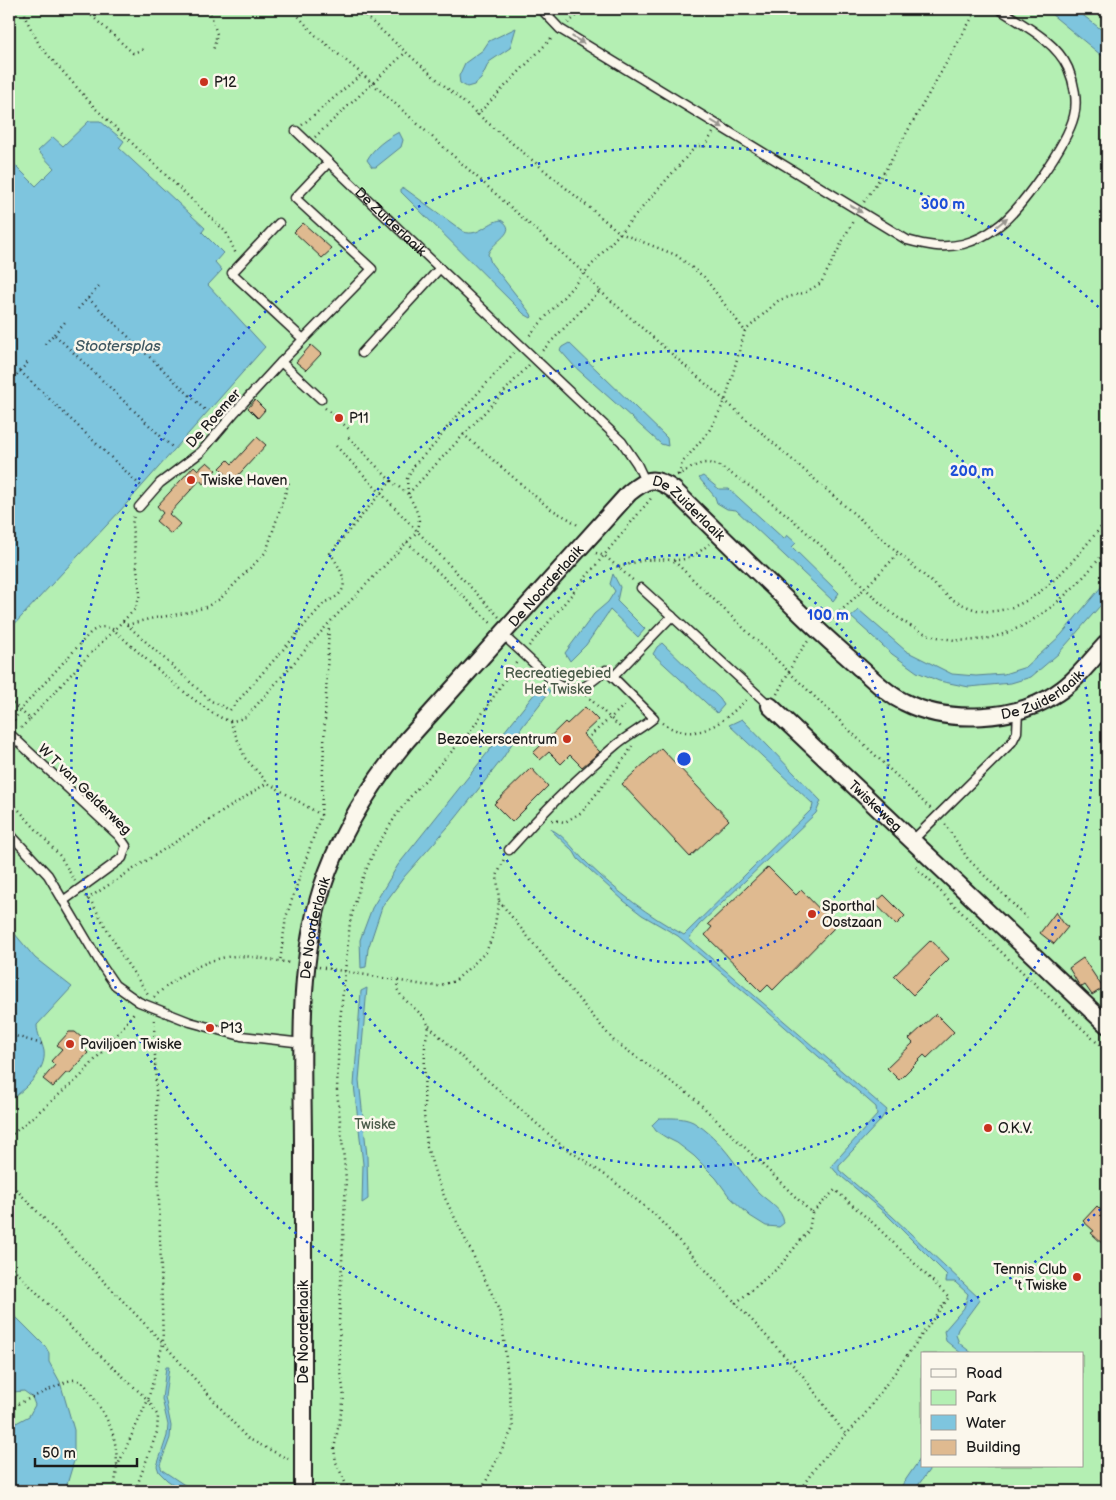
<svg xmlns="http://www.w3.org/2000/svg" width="1116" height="1500" viewBox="0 0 1116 1500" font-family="'Balsamiq Sans',sans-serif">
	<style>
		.green { fill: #b4efb3; stroke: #688668; fill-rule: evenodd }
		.water { fill: #7ec5de; stroke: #578190 }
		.building { fill: #dfba90; stroke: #1c1c1c }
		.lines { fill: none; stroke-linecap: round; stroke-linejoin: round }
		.service-casing { stroke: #1c1c1c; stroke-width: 11 }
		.minor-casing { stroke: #1c1c1c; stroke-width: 20 }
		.path { stroke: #1c1c1c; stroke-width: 2.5; stroke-dasharray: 1 4; stroke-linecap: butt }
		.service { stroke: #fbf7ec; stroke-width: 8 }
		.minor { stroke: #fbf7ec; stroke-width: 16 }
		.oneway { fill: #97948e }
		.ring { fill: none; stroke: #1d4ed8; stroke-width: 2.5; stroke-dasharray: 2.5 5 }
		.poi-dot { fill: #c8321e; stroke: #fbf7ec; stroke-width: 2 }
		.labels { text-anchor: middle; stroke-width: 5; stroke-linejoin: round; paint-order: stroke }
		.poi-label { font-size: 14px; fill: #1c1c1c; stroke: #fbf7ec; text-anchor: start }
		.street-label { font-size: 14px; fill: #1c1c1c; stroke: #fbf7ec }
		.park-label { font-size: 14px; fill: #4a5b49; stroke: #fbf7ec }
		.water-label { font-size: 15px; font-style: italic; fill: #3e5760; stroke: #fbf7ec }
		.centre { fill: #1d4ed8; stroke: #fbf7ec; stroke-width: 2.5 }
		.ring-label { font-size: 15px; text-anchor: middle; font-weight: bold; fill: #1d4ed8; stroke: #fbf7ec; stroke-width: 5; stroke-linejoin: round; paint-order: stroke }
	</style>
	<rect width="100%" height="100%" fill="#f5ebda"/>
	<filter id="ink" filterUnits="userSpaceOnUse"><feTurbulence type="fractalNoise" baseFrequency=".02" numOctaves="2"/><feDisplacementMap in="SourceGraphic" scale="10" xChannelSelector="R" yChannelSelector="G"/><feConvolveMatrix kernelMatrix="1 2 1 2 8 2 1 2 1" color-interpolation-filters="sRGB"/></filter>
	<g filter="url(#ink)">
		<path class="green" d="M9 9H1107V1491H9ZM922 1354H1082V1466H922Z"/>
		<path class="water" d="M1045 9H1075L1107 34V60Z
			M516 28 510 48 489 62 481 79 474 85 467 87 460 83 459 76 465 63 483 50 489 41Z
			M89 121H100L124 141 119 148 205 228 202 232 223 253 215 262 222 270 208 285 265 347 120 511 9 630V159L36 186 54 168 38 151 53 137 63 146Z
			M399 132 403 140 401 147 376 167H372L367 160C374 147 386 139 399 132Z
			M404 188 464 232C479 237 487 222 501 220 520 232 493 240 488 254L491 263 531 314 532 317 531 318 524 314 401 192V189Z
			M569 343 667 438 668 446 661 444 574 366 560 350 562 347Z
			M703 476 719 489H729L784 539 787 535 796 543 792 547 839 593 833 601 736 510 727 509 717 503 715 497 699 478Z
			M613 574 620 587 617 601 645 629 638 637 610 610 586 645 570 661 565 653 594 614 608 602 615 591 610 584Z
			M1107 580V598L1058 654 1031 677 1011 683 969 687 939 681 917 672 892 654 851 617 859 610 906 651 952 674 976 676 1004 674 1026 667 1061 635Z
			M662 643 720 699 724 705 717 713 653 654 657 647Z
			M543 683 550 691 522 727 503 758 455 819 404 877 382 907 368 949 366 967 361 968 360 940 372 908 398 865Z
			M742 719 821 801 816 813 699 925 689 939 887 1110 880 1121 839 1165V1170L892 1216 980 1299 958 1329 956 1335 959 1343 973 1354H962L946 1341 944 1331 964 1308 968 1294 955 1282H946L947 1275 886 1214 836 1172 831 1166 877 1115 876 1107 760 1005 678 936 642 915 624 901 578 859 574 852 550 829C564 834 576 853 587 863 616 891 649 916 684 935L812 809 813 804 729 725Z
			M9 927 35 958 72 987 37 1025C37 1034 42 1042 44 1051 47 1071 23 1091 9 1101Z
			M367 988 359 1080 367 1156 368 1199 362 1203 363 1164 354 1085 361 991Z
			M659 1118C670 1118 683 1117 693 1122 722 1138 736 1168 758 1192 768 1202 782 1208 784 1223L779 1227 766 1226 750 1216 729 1196 716 1178 694 1156 677 1143 667 1138 656 1131 652 1125Z
			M9 1313 18 1319 45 1346 49 1353V1362L60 1382 74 1430V1461L65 1491H9V1427L29 1416 35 1405 32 1397 24 1391 13 1392 9 1395Z
			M166 1367H169L165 1397 171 1426 170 1438 160 1465 162 1470 189 1488 196 1491H184L180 1489 167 1480 159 1472 157 1466 167 1436 168 1425 162 1399Z
			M922 1456V1466H932L914 1491H898Z"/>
		<path class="building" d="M303 223 332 249 322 258 294 232Z
			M311 345 321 354 306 370 296 362Z
			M255 400 265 410 258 418 248 408Z
			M257 437 266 445 233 481 220 468 228 460 232 464Z
			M207 462 216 470 203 484 200 480 169 514 180 524 171 534 156 521 163 513 157 506 194 466 198 470Z
			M585 707 598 720 583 734 600 752 582 767 570 755 561 764 549 752 540 760 533 753 565 722 567 724Z
			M661 748 729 820 690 857 622 784Z
			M531 768 548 786 512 822 494 804Z
			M768 867 796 895 801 890 836 926 773 990 768 985 761 992 746 977 747 976 705 935 712 927 708 924Z
			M884 895 905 916 896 925 875 903Z
			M1056 912 1064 924 1068 927 1054 944 1040 933Z
			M931 940 949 959 913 995 894 976Z
			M1083 958 1103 988 1092 995 1085 985 1082 987 1079 985 1069 968Z
			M936 1014 954 1032 927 1058 924 1055 899 1080 887 1068 913 1043 909 1039Z
			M69 1032H75L88 1043 83 1048 88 1053 70 1073H66L53 1087 43 1079 55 1065 51 1061 62 1049 57 1045Z
			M1097 1206 1107 1216V1248L1091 1233 1094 1231 1083 1221Z"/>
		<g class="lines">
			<defs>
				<g id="service">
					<path d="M541 9 560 29 907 240C925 245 943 249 963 244 974 241 987 235 997 227 1020 211 1067 144 1074 116 1078 101 1074 82 1068 68 1056 41 1023 25 999 9"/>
					<path id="s1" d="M296 131 622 442 637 464 645 481"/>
					<path d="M279 223 232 273 303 339"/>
					<path d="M362 353 440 268"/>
					<path d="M281 362 372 269 295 198 329 162"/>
					<path d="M139 507 160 483 201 452 235 412 281 362 321 399"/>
					<path d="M641 588 770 706"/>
					<path d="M502 634 555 683C577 697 589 685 606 670L654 718C642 728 628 735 616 745 578 777 542 813 509 850"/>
					<path d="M613 677 672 616"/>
					<path d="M9 733 119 836 126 846 122 858 63 901"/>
					<path d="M9 833 48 875 102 966 115 985 139 1002 190 1022 241 1036 303 1043"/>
					<path d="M912 841 1012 742 1017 732 1018 711"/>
				</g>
				<g id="minor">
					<path id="s2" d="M770 706 1107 1025"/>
					<path id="s3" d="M303 1491C303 1377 303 1262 303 1148 303 1062 296 971 322 888 340 832 370 785 407 740L629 493C648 478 654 476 674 490 715 531 757 571 798 611 818 631 839 649 860 668 874 680 887 694 904 702 947 724 1017 721 1057 693 1077 680 1091 660 1107 643"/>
				</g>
			</defs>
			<use href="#service" class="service-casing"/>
			<use href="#minor" class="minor-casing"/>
			<path class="path" d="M24 9 26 19 40 46 96 109 226 232 236 254
				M84 9 133 53 144 49
				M209 9 217 34 213 51
				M292 9 314 34 362 74 585 274 600 291 541 352
				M358 9C443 87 531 159 620 233L528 337
				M568 23 585 9
				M477 115 553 37
				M302 125 362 74
				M713 133 705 146H696L620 233 676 255 704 277 745 331
				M315 137 405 53
				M864 202 886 169 977 9
				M600 291 951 599C960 603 972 610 983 611 1035 616 1077 555 1107 520
				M88 298 99 286
				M78 309 88 298 207 412
				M54 334 66 321
				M45 344 54 334 174 449
				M20 371 30 360
				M10 382 20 371 141 486
				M325 408 350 430
				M463 434 549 508 569 519 579 526
				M336 446 499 617
				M677 475C694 468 699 459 718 465 749 485 778 506 805 531 826 550 846 569 866 589 879 602 892 615 909 625 921 633 934 637 948 639 1014 650 1069 598 1107 549
				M679 475 682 463 709 431 725 401 745 331 779 300 806 292 821 283 854 219
				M391 481 408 494
				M408 494 407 479 415 464 435 444 449 425 514 353
				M407 542 492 624
				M596 553 605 556 635 582
				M674 561 931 809
				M619 567C627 565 637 561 646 560 676 557 682 568 709 544
				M123 621 211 701 230 710 325 602C355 592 343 572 330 553L391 481 346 435
				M829 622 865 588 899 553
				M127 625 149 619 185 613 206 607 220 599 266 552 289 482
				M529 646 653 496
				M777 694 797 656 808 641
				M586 695 622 729
				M9 700 30 719 19 730
				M30 719 87 657 136 608 140 594 132 525 134 514
				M230 721 245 758 268 783 321 815 286 917 280 962
				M662 723C697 746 723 722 748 698
				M12 725 20 710 91 632C99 627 105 625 114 630 133 647 210 720 231 721 236 721 242 718 246 717L329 623 417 532C423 518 414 506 408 494L529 365
				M590 736 626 704
				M9 799 60 856 75 881
				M321 815 329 625
				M552 820 565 822 582 812 627 755 632 746
				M945 824 968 859 1027 918
				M916 867 997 948 1107 1052
				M85 896 92 903 124 959 148 994
				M87 899 267 783
				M499 901 570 989 614 1041 694 1098 812 1213 835 1190 874 1224 949 1297 862 1418 818 1464 799 1491
				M319 967 424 985 438 986 455 981 486 952 493 935 499 901 497 876 504 859
				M398 980 397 989 402 997 423 1016 429 1026 425 1043 424 1114 427 1147 437 1179 445 1198 495 1300 502 1320 513 1428 481 1491
				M154 997C176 977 206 957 237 956 255 956 274 961 292 963
				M429 1026 468 1063 561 1145 611 1179 655 1215 736 1303
				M12 1035 45 1045
				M9 1137 80 1077 120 1031 135 1011
				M9 1182 163 1343 247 1438 288 1459
				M812 1213 809 1230 779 1267 736 1303 803 1376 846 1435
				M9 1264 73 1330 148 1400 158 1416 157 1432 135 1491
				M9 1408 68 1381C81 1377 85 1384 91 1394 109 1421 116 1431 117 1465 117 1474 114 1483 115 1491
				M117 1467 148 1400 163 1343 154 1020
				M349 1491 336 1462 334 1449 344 1398 340 1363 339 1323 346 1179 337 1091 339 1031 350 922 361 882 375 849 397 814 414 792 470 732 518 660"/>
			<use href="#service" class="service"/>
			<use href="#minor" class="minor"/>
		</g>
		<defs><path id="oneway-solid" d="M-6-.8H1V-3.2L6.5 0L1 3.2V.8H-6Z" transform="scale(1.25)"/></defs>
		<g class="oneway">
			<use href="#oneway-solid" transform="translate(578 40) rotate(31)"/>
			<use href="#oneway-solid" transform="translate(717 124) rotate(31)"/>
			<use href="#oneway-solid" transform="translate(856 209) rotate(31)"/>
			<use href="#oneway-solid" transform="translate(1002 222) rotate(-40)"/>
		</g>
	</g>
	<g class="ring">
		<circle cx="684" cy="759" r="204"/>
		<circle cx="684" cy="759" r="408"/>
		<path d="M1106 1204A613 613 0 1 1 1106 314"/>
	</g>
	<g class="poi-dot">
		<circle cx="204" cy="82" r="5"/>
		<circle cx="339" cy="418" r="5"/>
		<circle cx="191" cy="480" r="5"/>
		<circle cx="567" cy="739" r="5"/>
		<circle cx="812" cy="914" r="5"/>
		<circle cx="210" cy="1028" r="5"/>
		<circle cx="70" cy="1044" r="5"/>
		<circle cx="988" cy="1128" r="5"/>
		<circle cx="1077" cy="1277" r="5"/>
	</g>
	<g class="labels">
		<g class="poi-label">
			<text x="214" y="87">P12</text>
			<text x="349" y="423">P11</text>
			<text x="201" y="485">Twiske Haven</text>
			<text x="557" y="744" text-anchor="end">Bezoekerscentrum</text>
			<text x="822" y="911">Sporthal<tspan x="822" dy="16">Oostzaan</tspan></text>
			<text x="220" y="1033">P13</text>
			<text x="80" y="1049">Paviljoen Twiske</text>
			<text x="998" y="1133">O.K.V.</text>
			<text x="1067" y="1274" text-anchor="end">Tennis Club<tspan x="1067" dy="16">'t Twiske</tspan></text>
		</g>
		<g class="street-label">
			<text dy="5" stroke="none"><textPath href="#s1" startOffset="131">De Zuiderlaaik</textPath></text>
			<text transform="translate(213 418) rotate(-48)" y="5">De Roemer</text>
			<text dy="5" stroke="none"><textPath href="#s3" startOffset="1182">De Zuiderlaaik</textPath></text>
			<text dy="5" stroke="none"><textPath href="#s3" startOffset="984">De Noorderlaaik</textPath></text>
			<text dy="5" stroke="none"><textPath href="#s3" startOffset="1618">De Zuiderlaaik</textPath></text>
			<text transform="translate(85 789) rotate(44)" y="5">W T van Gelderweg</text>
			<text dy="5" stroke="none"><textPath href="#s2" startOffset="145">Twiskeweg</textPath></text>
			<text dy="5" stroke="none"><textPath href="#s3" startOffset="564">De Noorderlaaik</textPath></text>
			<text transform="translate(303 1332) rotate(-90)" y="5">De Noorderlaaik</text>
		</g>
		<g class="park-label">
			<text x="558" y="678">Recreatiegebied<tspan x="558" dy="16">Het Twiske</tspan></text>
			<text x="375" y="1129">Twiske</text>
		</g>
		<g class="water-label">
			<text x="118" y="351">Stootersplas</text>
		</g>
	</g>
	<circle cx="684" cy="759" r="8" class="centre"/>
	<g class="ring-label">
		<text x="943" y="209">300 m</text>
		<text x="972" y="476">200 m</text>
		<text x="828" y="620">100 m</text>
	</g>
	<rect width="1116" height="1500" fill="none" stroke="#fbf7ec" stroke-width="30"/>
	<rect x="15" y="15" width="1086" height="1470" fill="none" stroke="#1c1c1c" stroke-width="2" filter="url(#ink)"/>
	<rect x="921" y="1352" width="162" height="115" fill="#fbf7ec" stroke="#a29f99"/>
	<rect x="931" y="1369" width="25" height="8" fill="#fbf7ec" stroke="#a29f99"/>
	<text x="966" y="1378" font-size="15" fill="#1c1c1c">Road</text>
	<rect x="931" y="1390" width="25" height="15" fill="#b4efb3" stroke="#a29f99"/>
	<text x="966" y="1402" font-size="15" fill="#1c1c1c">Park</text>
	<rect x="931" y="1415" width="25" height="15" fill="#7ec5de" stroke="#a29f99"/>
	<text x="966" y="1428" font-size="15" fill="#1c1c1c">Water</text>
	<rect x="931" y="1440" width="25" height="15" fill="#dfba90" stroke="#a29f99"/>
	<text x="966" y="1452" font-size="15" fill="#1c1c1c">Building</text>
	<path d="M35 1458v8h102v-8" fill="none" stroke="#1c1c1c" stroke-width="2.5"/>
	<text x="42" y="1458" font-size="15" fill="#1c1c1c" stroke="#fbf7ec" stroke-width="4" paint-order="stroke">50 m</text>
</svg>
